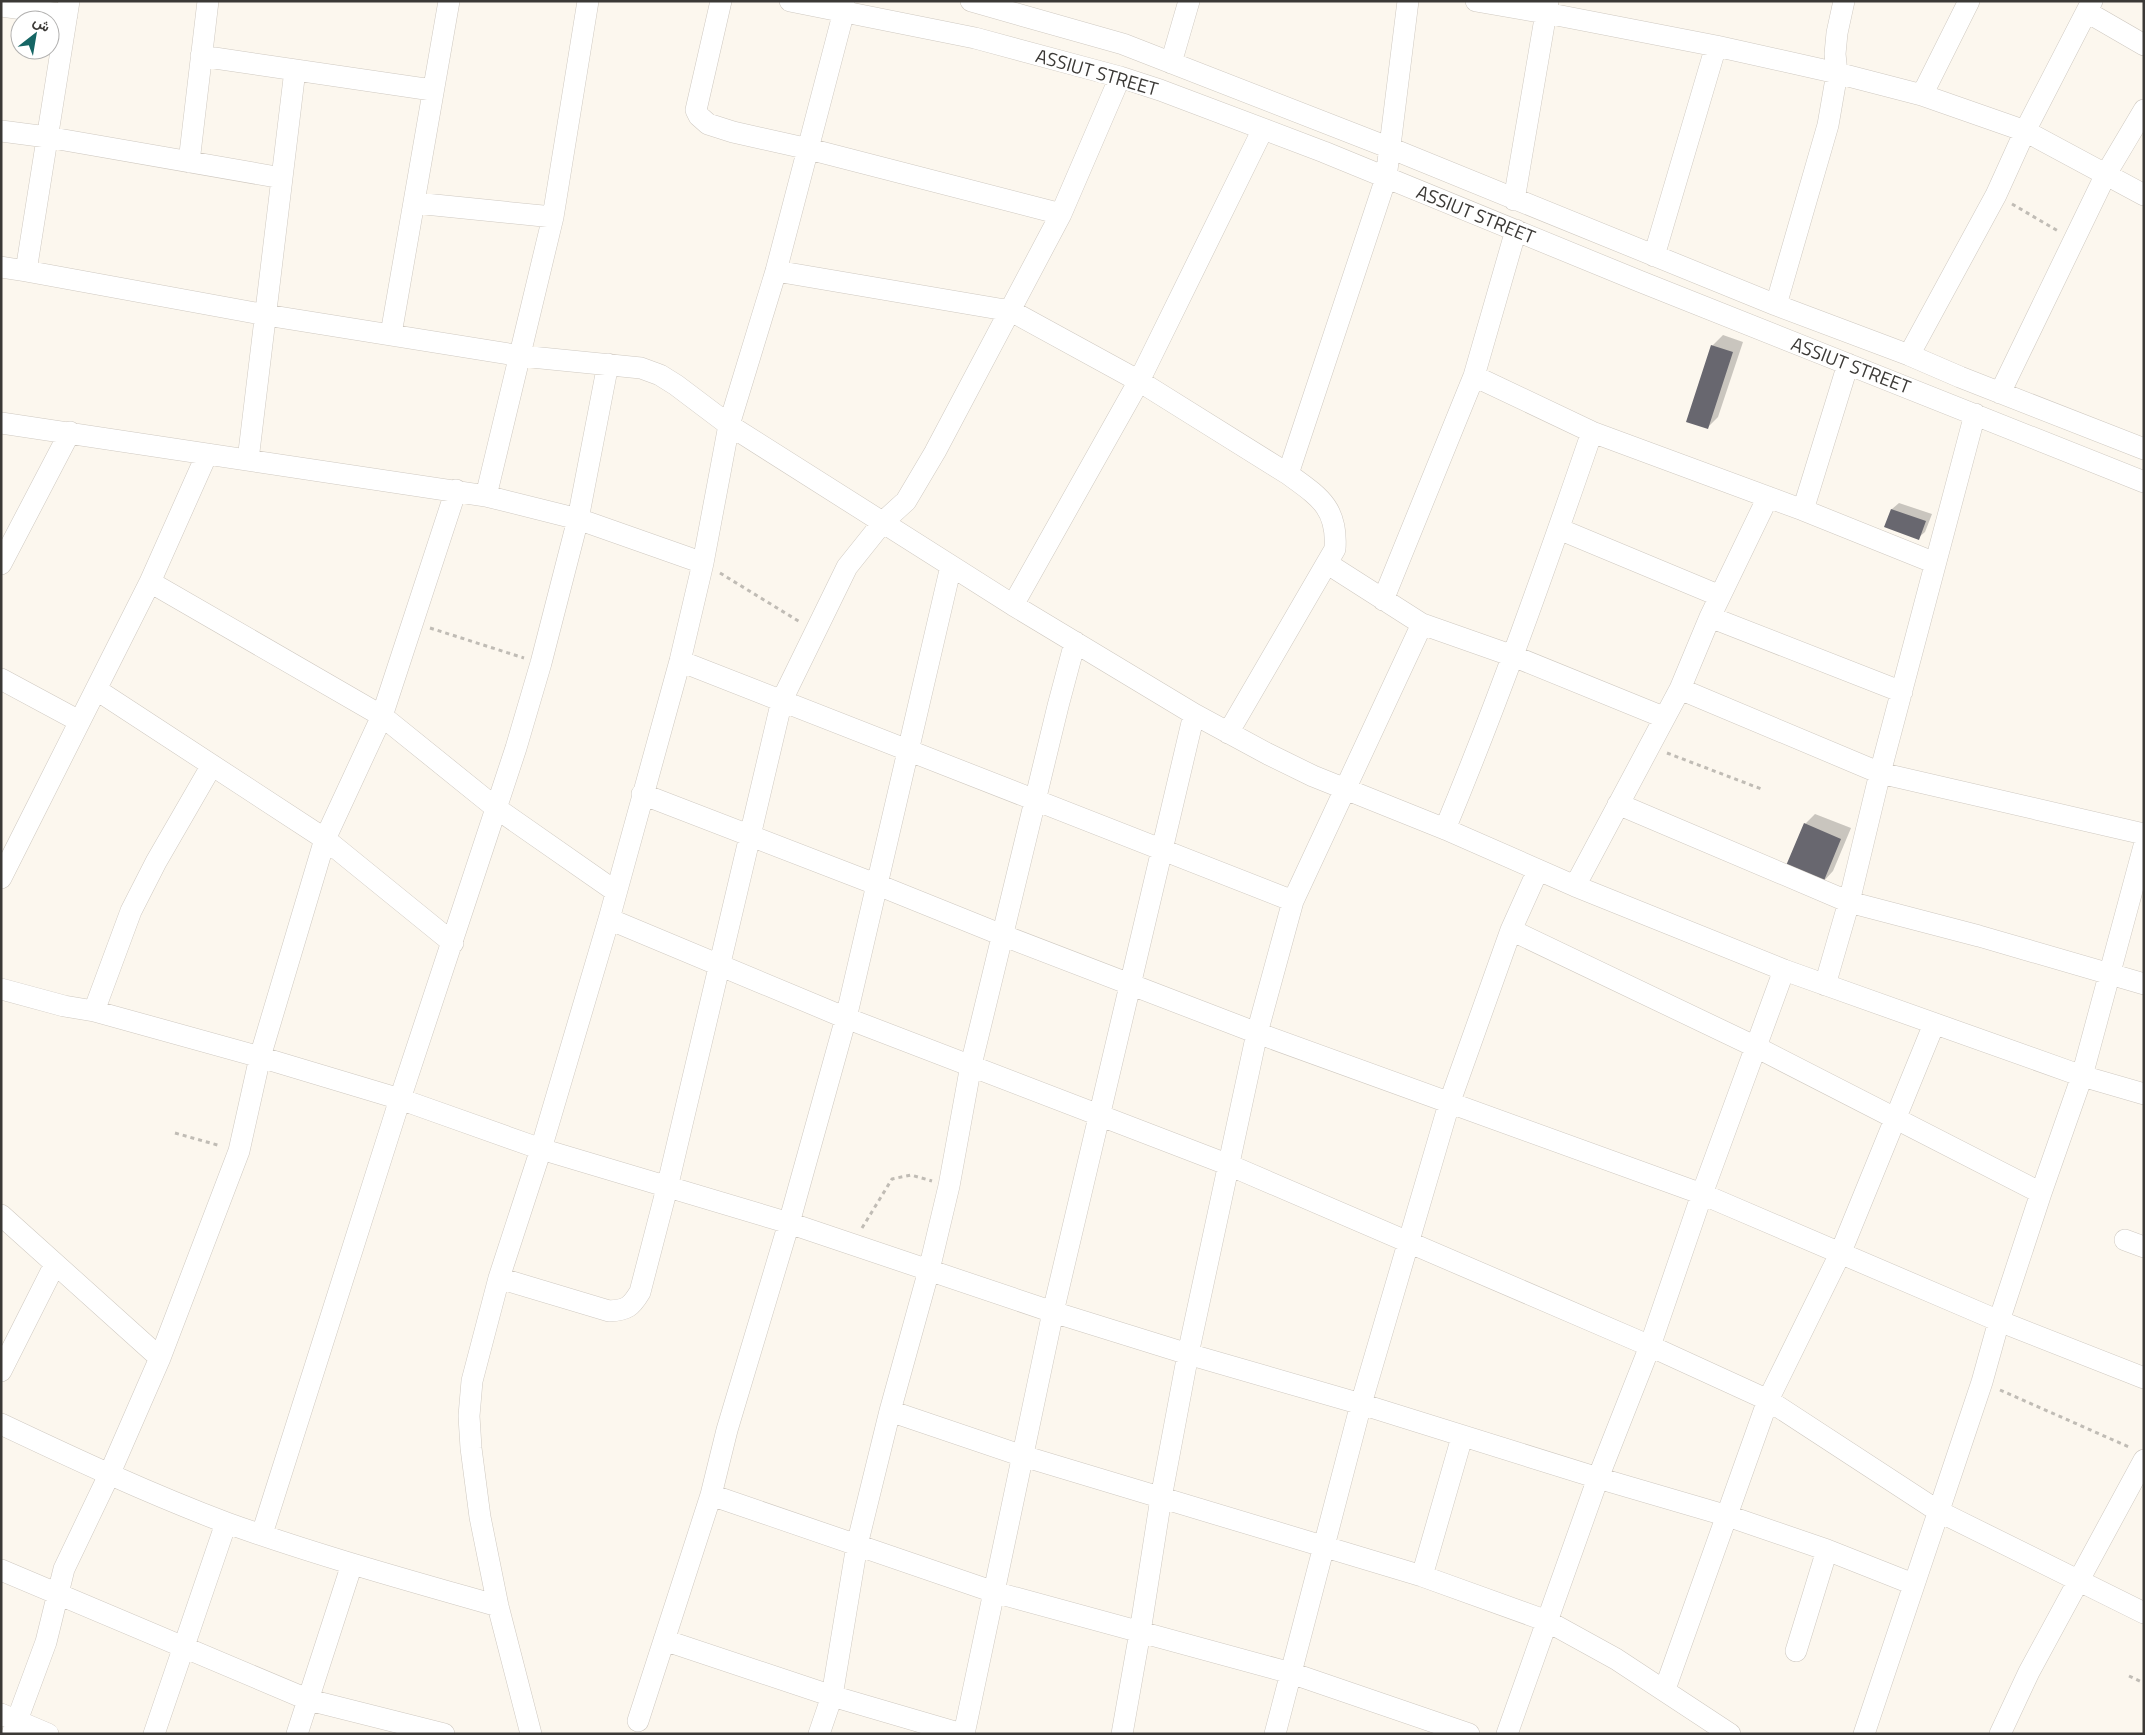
<svg xmlns="http://www.w3.org/2000/svg" width="2145" height="1735" viewBox="0 0 2145 1735" font-family="'Titillium Web',Vazirmatn,sans-serif">
	<style>
		.shadow { fill: #0003 }
		.building { fill: #68676f }
		.lines { fill: none; stroke-linecap: round; stroke-linejoin: round }
		.minor-casing { stroke: #cfc9c1; stroke-width: 22 }
		.path { stroke: #c0bcb5; stroke-width: 3; stroke-dasharray: 4 4; stroke-linecap: butt }
		.minor { stroke: #fff; stroke-width: 21 }
		.labels { text-anchor: middle; stroke-width: 5; stroke-linejoin: round; paint-order: stroke }
		.street-label { font-size: 19px; fill: #3b3936; stroke: #fff }
	</style>
	<rect width="100%" height="100%" fill="#fcf7ee"/>
	<path class="shadow" d="M1723 335 1743 342 1718 417 1708 427 1712 346Z
		M1899 503 1932 514 1925 532 1918 538 1886 526 1892 509Z
		M1815 814 1851 828 1833 871 1823 882 1805 824Z"/>
	<path class="building" d="M1711 345 1733 352 1708 429 1686 422Z
		M1891 509 1926 521 1919 540 1884 527Z
		M1804 823 1841 839 1823 883 1785 868Z"/>
	<g class="lines">
		<defs>
			<path id="minor" d="M69 1 26 271 266 315 521 356 641 368 660 375 676 385 729 425 776 271 844 11V1
				M721 1 696 110 699 116 708 124 733 132 809 149 1061 214
				M790 1 975 38 1120 77 1160 90 1324 152 1639 281 2144 482
				M971 1 1123 44 1390 148 1776 305 1909 355 1960 377 2144 449
				M1476 1 1546 13 1716 46 1837 73 1922 95 2025 131 2144 195
				M1 6 67 15
				M2087 12 2144 45
				M201 56 432 90
				M1171 63 1189 1
				M1922 95 1969 1
				M1 131 47 137 282 178 248 460
				M189 162 208 1
				M282 178 295 70
				M1514 200 1548 1
				M415 203 553 217
				M1654 256 1716 46
				M1 267 26 271
				M776 271 1011 311 1139 381 1288 474
				M1776 305 1828 125 1837 73 1835 54 1837 33 1844 1
				M391 334 449 1
				M1909 355 1996 195 2025 131 2092 1
				M1474 376 1592 432 1803 510 1935 563
				M2000 393 2106 174 2144 110
				M1 423 486 496 578 519 703 563
				M486 496 553 217 588 1
				M1803 510 1848 364
				M1559 529 1720 596
				M1 564 70 432
				M1328 564 1422 624 1513 656 1663 717
				M150 582 382 716 496 808 615 891
				M1383 600 1474 376 1516 230
				M1013 605 1139 381 1263 129
				M1710 617 1902 692
				M680 661 1293 901
				M1 679 79 721
				M1680 689 1880 773 2144 834
				M97 690 325 839 453 943
				M1228 733 1335 549C1338 507 1318 496 1288 474L1386 178 1408 1
				M642 794 878 885 1002 935 1257 1033 1702 1194 1999 1321 2144 1378
				M1618 804 1849 902 1979 936 2144 984
				M1445 829C1499 699 1546 566 1592 432
				M1 878 150 582 207 454
				M1575 886 1680 689 1710 617 1768 497
				M609 919 846 1018 1229 1165 1650 1346 1768 1400 1938 1511 2144 1613
				M1511 930 1538 870
				M1825 985 1849 902 1880 773 1975 414
				M1 989 64 1006 94 1011 260 1057 400 1099 541 1149 789 1223 1053 1312 1188 1354 1361 1404 1598 1478 1728 1516 1827 1550 1913 1584
				M94 1011 131 911 156 862 212 765
				M1 1215 160 1358
				M2125 1240 2144 1247
				M499 1278 609 1311C627 1310 631 1307 640 1292L667 1188 782 700 847 567 883 522 906 501 935 452 1061 214 1120 77
				M1 1371 55 1264
				M890 1411 1023 1456 1422 1576 1547 1621 1616 1659 1730 1734
				M1 1424C75 1459 150 1494 227 1523 316 1555 407 1580 498 1606
				M711 1495 994 1592 1291 1673 1469 1734
				M262 1534 400 1099 516 748 541 663 578 519 608 364
				M1 1570 309 1700 444 1734
				M1422 1576 1462 1437
				M664 1640 832 1696 962 1734
				M1796 1651 1827 1550
				M1665 1689 1768 1400 1840 1254 1934 1024
				M1 1714 48 1734
				M638 1721 711 1495 727 1430 789 1223 846 1018 951 566
				M12 1734 46 1642 64 1569 109 1475 160 1358 239 1151 260 1057 325 839 382 716 456 490
				M154 1734 226 1523
				M297 1734 352 1564
				M531 1734 498 1606 480 1517 471 1448 469 1416 472 1381 499 1278 541 1149 609 919 680 661 703 563 729 425 1013 605 1194 714 1268 754 1313 776 1445 829 1575 886 1784 970 2082 1076 2144 1094
				M819 1734 832 1696 857 1545 890 1411 929 1270 949 1186 971 1065 1058 706 1075 642
				M964 1734 1053 1312 1194 714
				M1122 1734 1140 1632 1161 1498 1188 1354 1257 1033 1293 901 1422 624
				M1275 1734 1361 1404 1449 1104 1511 930 1756 1047 2041 1193
				M1507 1734 1598 1478 1650 1346 1702 1194 1784 970
				M1864 1734 1982 1382 1999 1321 2041 1193 2082 1076 2144 846
				M2000 1734 2029 1672 2144 1460"/>
		</defs>
		<use href="#minor" class="minor-casing"/>
		<path class="path" d="M2012 204 2058 231
			M720 573 800 622
			M430 628 524 658
			M1667 753 1764 790
			M175 1133 221 1146
			M862 1228 892 1179 911 1175 932 1181
			M2000 1390 2129 1447
			M2129 1676 2144 1683"/>
		<use href="#minor" class="minor"/>
	</g>
	<g class="labels">
		<g class="street-label">
			<text transform="translate(1097 72) rotate(16)" y="7">ASSIUT STREET</text>
			<text transform="translate(1476 214) rotate(22)" y="7">ASSIUT STREET</text>
			<text transform="translate(1851 365) rotate(21)" y="7">ASSIUT STREET</text>
		</g>
	</g>
	<rect width="2145" height="1735" fill="none" stroke="#3b3936" stroke-width="5"/>
	<g transform="translate(35 35) rotate(31)"><circle r="24" fill="#ffffff" stroke="#b1b0af"/>
	<path d="M0-4L9 19L0 12L-9 19Z" fill="#156564"/>
	<text y="-8" font-size="14" font-weight="bold" text-anchor="middle" fill="#3b3936">ش</text>
	</g>
</svg>
